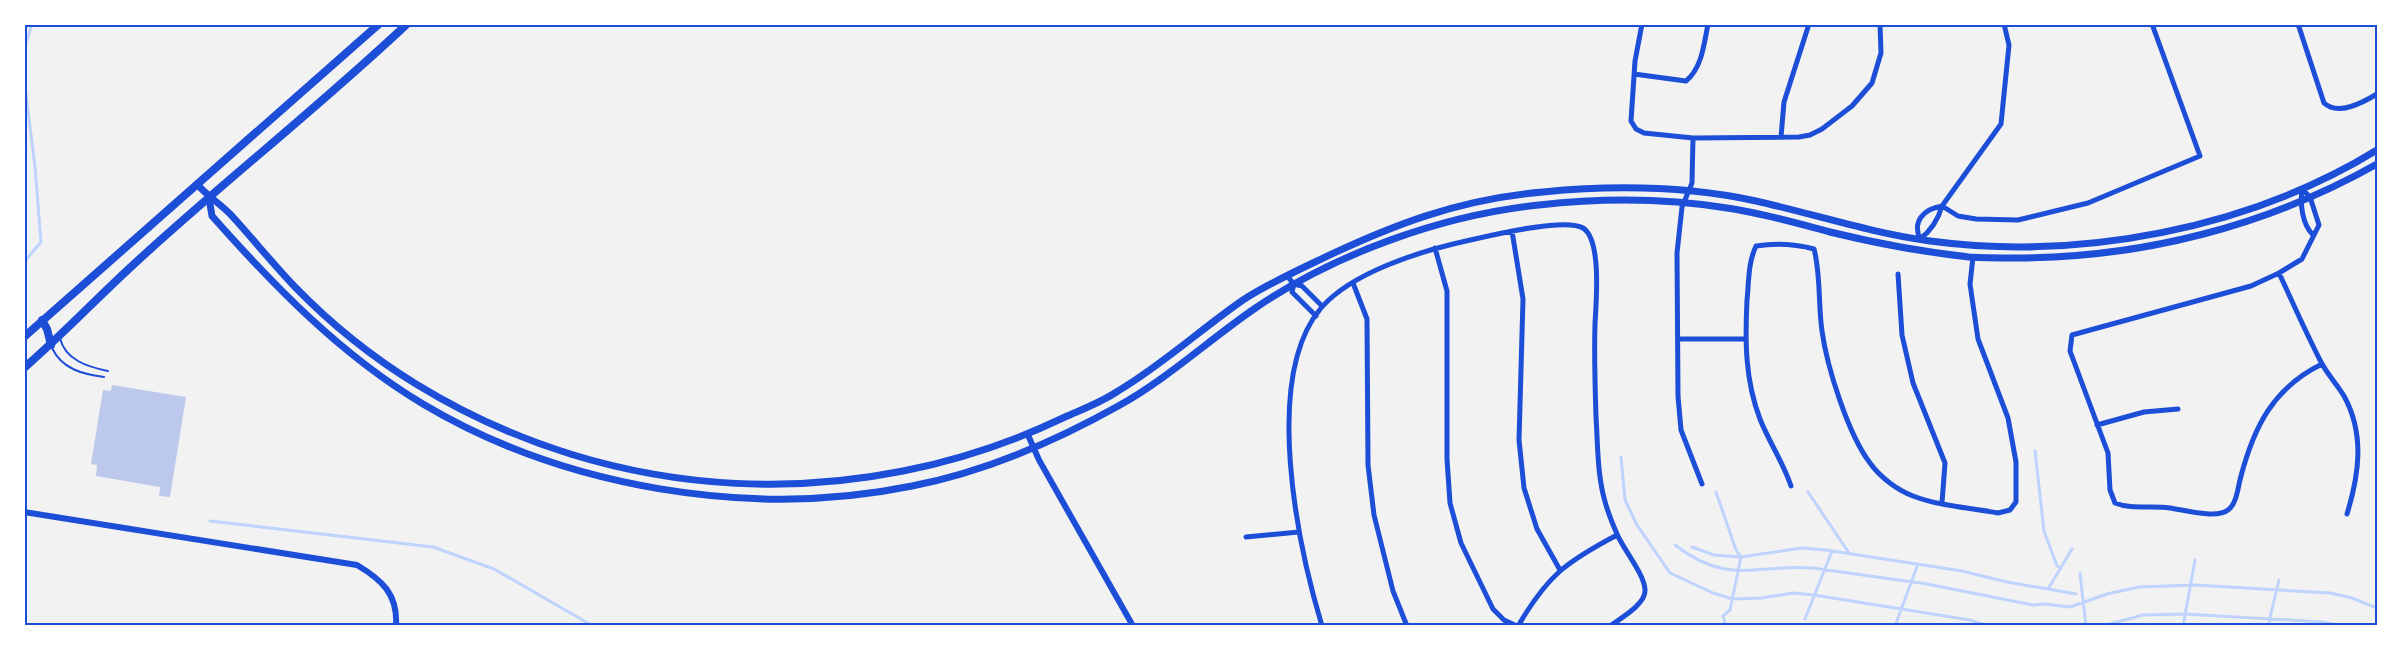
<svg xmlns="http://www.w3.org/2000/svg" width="2401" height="650" viewBox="0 0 2401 650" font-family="Cabin,sans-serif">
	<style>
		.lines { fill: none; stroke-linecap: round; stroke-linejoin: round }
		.stream { stroke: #bfd3fe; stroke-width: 3 }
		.building { fill: #bdc9ec }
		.service { stroke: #1d4ed8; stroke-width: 2 }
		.minor { stroke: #1d4ed8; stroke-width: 5 }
		.tertiary { stroke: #1d4ed8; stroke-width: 6 }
		.secondary { stroke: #1d4ed8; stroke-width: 7 }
		.trunk { stroke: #1d4ed8; stroke-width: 8 }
		.neatline { fill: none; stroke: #1d4ed8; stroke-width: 2 }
	</style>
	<rect width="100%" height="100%" fill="#f2f2f2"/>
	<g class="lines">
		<path class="stream" d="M24 49 32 24
			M24 78 35 167 41 242 24 262
			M2035 451 2044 531 2057 566 2061 568
			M1621 457 1625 500 1637 525 1670 573 1713 593 1733 599 1762 598 1793 593 1814 595 1970 620 1988 626
			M1716 492 1736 550 1741 557 1730 610 1723 616 1726 626
			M1808 492 1849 553
			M210 521 433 547 494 569 593 626
			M1675 545C1728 586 1755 564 1813 568L1927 584 2033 605 2045 604 2070 607 2107 594 2139 587 2195 585 2330 593 2352 598 2377 608
			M1692 547 1714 555 1741 557 1802 548 1826 550 1962 571 2007 582 2076 594
			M2080 573 2086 626
			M2048 589 2072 549
			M1805 619 1832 551
			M1895 626 1918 564
			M2102 626 2143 615 2185 614 2323 622 2343 626
			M2183 626 2195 560
			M2268 626 2279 580"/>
	</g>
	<path class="building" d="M112 385 186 397 170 497 159 496 160 487 96 476 97 465 91 464 103 390 111 391Z"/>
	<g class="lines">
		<path class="service" d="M60 338C65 360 88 367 108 371
			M52 348C62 369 82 374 104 377"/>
		<path class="minor" d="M1642 24 1635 61 1631 121 1636 129 1644 133 1693 138 1799 137 1810 135 1822 129 1852 106 1872 83 1881 53 1880 24
			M2004 24 2009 45 2001 124 1942 206C1938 220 1932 230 1920 239 1912 221 1924 209 1942 206L1958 216 1976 219 2018 220 2088 203 2200 156 2152 24
			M2298 24 2324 103C2338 116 2362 103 2377 94
			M1634 74 1686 81C1702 68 1704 44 1708 24
			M1781 137 1784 102 1809 24
			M1693 138 1692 183 1682 207 1677 253 1678 396 1681 430 1702 484
			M2302 189 2310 197 2319 225 2302 259 2279 273 2251 286 2072 335 2070 351 2108 453 2110 490 2115 503C2132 510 2151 505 2170 508 2184 510 2217 519 2228 510 2237 504 2238 486 2241 476 2254 427 2273 388 2322 364
			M2302 189C2300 204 2302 224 2313 235
			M1512 231 1523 299 1519 440 1524 488 1537 529 1560 570
			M1435 248 1447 291V459L1450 503 1461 543 1493 609 1504 620 1517 626
			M2279 273C2293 303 2306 333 2321 362 2327 374 2337 384 2344 396 2365 434 2359 475 2347 514
			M1898 274 1902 335 1913 383 1945 463 1942 503
			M1287 276 1294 284 1302 286 1322 306
			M1353 283 1367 319 1368 465 1374 515 1393 591 1407 626
			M1294 284 1292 292 1316 316
			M1678 339H1745
			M2097 425 2144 412 2178 409
			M1791 486C1783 462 1769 442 1760 419 1745 380 1745 341 1747 300 1749 281 1748 263 1756 246 1776 243 1795 244 1814 249 1821 275 1818 304 1822 331 1827 367 1848 434 1870 463 1880 477 1897 490 1913 496 1939 506 1971 508 1998 513L2010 510 2016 502V462L2008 418 1978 339 1970 284 1973 257
			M1246 537 1299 532
			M1322 626C1298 546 1262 378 1321 308 1352 272 1421 251 1466 241 1488 236 1565 217 1583 228 1602 240 1596 303 1595 324 1594 355 1595 386 1596 417 1598 447 1597 476 1606 505 1609 515 1613 525 1617 534 1623 549 1645 575 1645 590 1646 604 1621 618 1610 626
			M1518 626C1548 575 1566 562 1617 535"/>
		<path class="tertiary" d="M1028 435 1039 460 1133 626
			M24 512 357 565C382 580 398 594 396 626"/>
		<path class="secondary" d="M197 184C208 197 221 204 232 216 253 239 273 264 295 287 331 324 372 357 416 384 613 505 856 517 1065 417 1083 409 1102 402 1118 391 1162 365 1201 329 1243 300 1266 285 1292 273 1317 261 1392 225 1459 199 1543 192 1614 185 1686 186 1756 201 1814 214 1871 233 1930 241 2080 261 2248 229 2377 150
			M209 198 212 216C275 287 341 355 423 404 564 488 751 519 912 486 984 472 1056 441 1120 405 1168 378 1209 340 1254 309 1334 254 1442 215 1539 205 1601 198 1665 198 1727 208 1762 213 1796 223 1830 232 1875 243 1923 252 1969 257 1985 258 2001 258 2016 258 2142 258 2267 226 2377 164"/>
		<path class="trunk" d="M42 320 47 329 51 345
			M24 337 379 24
			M24 368C62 335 96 299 133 265 223 182 319 107 407 24"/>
	</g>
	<rect width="2401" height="650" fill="none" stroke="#ffffff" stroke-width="51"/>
	<rect x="26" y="26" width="2350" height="598" class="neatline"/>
</svg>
